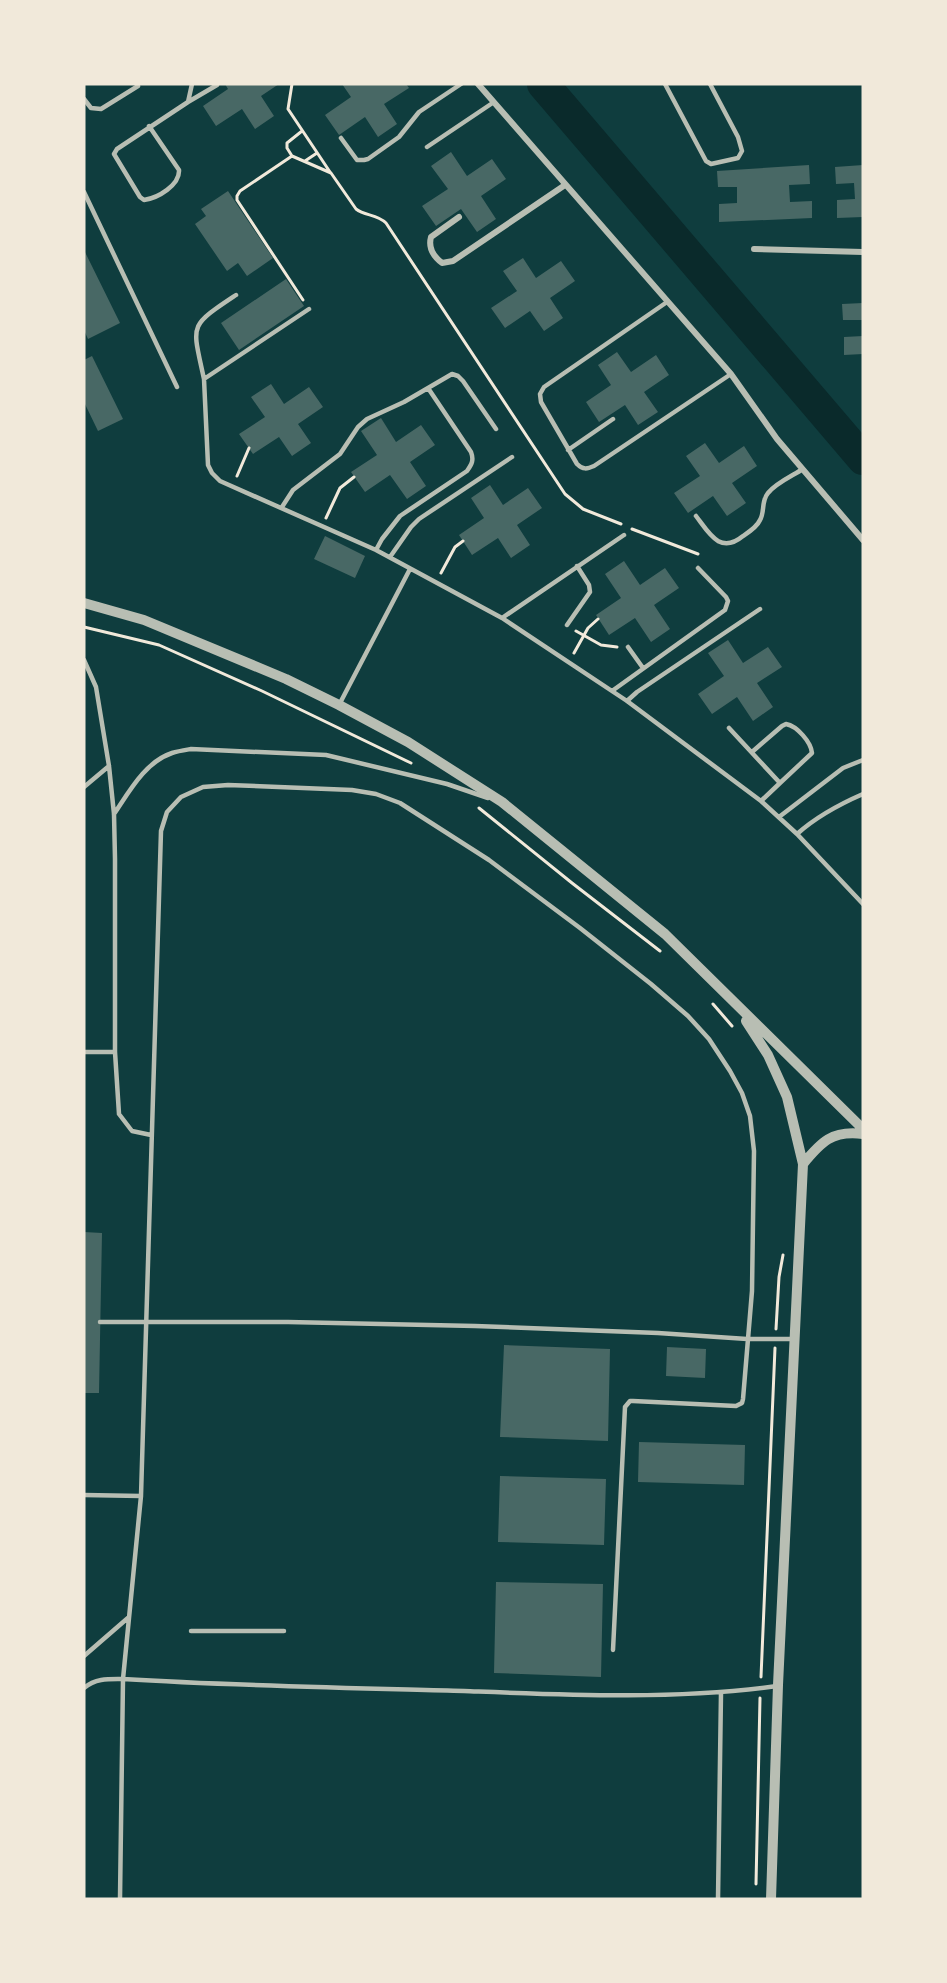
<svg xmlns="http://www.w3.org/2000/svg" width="947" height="1983" viewBox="0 0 947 1983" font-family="Lato,sans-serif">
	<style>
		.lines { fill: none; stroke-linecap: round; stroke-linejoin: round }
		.river { stroke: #0a2a2b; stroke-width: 32 }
		.building { fill: #486865 }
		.path { stroke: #f1e9da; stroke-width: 3 }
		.service { stroke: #b8beb3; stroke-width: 4.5 }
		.minor { stroke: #b8beb3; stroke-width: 6 }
		.tertiary { stroke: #b8beb3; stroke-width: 10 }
	</style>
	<rect width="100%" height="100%" fill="#0f3d3e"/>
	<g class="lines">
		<path class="river" d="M543 84 863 459"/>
	</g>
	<path class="building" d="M225 84H279L261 96 274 116 255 129 242 109 216 126 203 106 228 89Z
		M342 84H406L409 88 384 104 397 124 378 137 365 117 339 135 325 115 351 97Z
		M451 152 467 176 492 159 506 179 481 196 496 219 477 232 461 209 436 226 422 206 448 189 431 166Z
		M809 165 810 184 789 185 790 202 812 201V218L719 222V204L737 203V187H718L717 171Z
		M863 165V217L837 218V200L855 199 854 183 836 184 835 167Z
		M228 191 273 258 247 276 238 263 227 271 195 224 206 216 201 209Z
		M84 250 120 323 88 339 84 330Z
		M523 258 536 278 561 261 575 281 550 298 563 318 544 331 530 311 505 328 491 308 517 291 503 271Z
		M286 279 304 306 239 350 221 323Z
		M863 303V320H843L842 304Z
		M863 336V354L844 355V337Z
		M617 352 631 372 656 355 669 375 644 392 658 412 638 425 625 405 599 422 586 402 611 385 598 365Z
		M92 356 123 419 98 431 84 402V360Z
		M271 384 284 404 309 387 323 407 298 424 311 443 292 456 279 437 253 454 239 434 265 417 251 397Z
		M381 418 396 442 421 425 435 445 410 462 426 486 407 499 390 475 365 492 351 472 377 455 361 431Z
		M705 443 719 463 744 446 757 466 732 483 746 503 727 516 713 496 688 513 674 493 700 476 686 456Z
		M490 485 503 505 528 488 542 508 517 525 530 545 511 558 498 538 472 555 459 535 484 518 471 498Z
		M325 536 365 556 355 578 314 559Z
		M624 561 640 585 665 568 679 588 654 605 670 629 651 642 635 618 609 635 596 615 621 598 605 574Z
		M728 640 743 663 768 647 782 667 757 683 773 707 753 721 737 697 712 714 698 694 724 676 708 653Z
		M84 1232 102 1233 99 1393H84Z
		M504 1345 610 1349 608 1441 500 1437Z
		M667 1347 706 1349 705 1378 666 1376Z
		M639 1442 745 1445 744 1485 638 1482Z
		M500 1476 606 1479 604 1545 498 1542Z
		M496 1582 603 1584 601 1677 494 1673Z"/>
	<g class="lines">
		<path class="path" d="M292 84 288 109 330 172
			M292 156 287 148V143L302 131
			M305 161 317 153
			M303 300 237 200V196L240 191 292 156 331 173 356 209C365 216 377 214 386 223L565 494 583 509 621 524
			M237 476 249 448
			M326 518 340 488 354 477
			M632 529 698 554
			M441 573 455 547 463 541
			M84 627 159 645 262 691 411 763
			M576 631 601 645 617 647
			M574 653 588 628 598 619
			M479 808 572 883 660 951
			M713 1004 732 1026
			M776 1329 779 1277 783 1255
			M761 1677 775 1348
			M756 1884 760 1698"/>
		<path class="service" d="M665 84 706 161 711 164 738 158 742 151 738 137 710 84
			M84 99 91 108 101 109 138 86
			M188 102 217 85
			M149 126 179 170C180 185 158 198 144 200L140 197 114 154 117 149 188 102 192 84
			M341 138 357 160H364L368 159 399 137 419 112 461 84
			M427 147 494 102
			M84 192 177 387
			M667 302 544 387 540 394 541 402 577 464C583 470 587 469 594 466L731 374
			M309 309 204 379 208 465 212 473 220 481 376 550 502 618 627 701 761 801 797 834 863 904
			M204 379C192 323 188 327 236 295
			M568 450 613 419
			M282 507 293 490 340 454 358 427 367 419 404 402 452 374 458 376 463 381 496 429
			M696 516C709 533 720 555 743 536 749 532 757 527 760 520 765 512 761 501 768 493 776 483 792 476 803 469
			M376 550 382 539 400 516 467 471C472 464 474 460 471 452L428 388
			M390 557 411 527 419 519 512 457
			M502 618 624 535
			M567 625 590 592 589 585 577 566
			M628 647 643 668
			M84 660 96 687 109 766 114 814 115 859V1052L119 1114 132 1131 151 1135
			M612 691 725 610 728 601 726 597 698 568
			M627 701 637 692 760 609
			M339 705 410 569
			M729 728 780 783 761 801
			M752 752 782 726 786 724C797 726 811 742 812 753L780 783
			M84 787 109 766
			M114 814C129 792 145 762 172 753 178 751 185 750 191 749L326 755 447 784 488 798
			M779 817 843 768 863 760
			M797 834C816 817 840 804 863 794
			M84 1052H115
			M100 1322H288L475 1326 658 1333 747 1339H793
			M84 1495 141 1496
			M191 1631H284
			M84 1656 129 1617
			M84 1688C96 1678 109 1679 123 1679 237 1686 350 1688 464 1691 568 1695 674 1700 777 1686
			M120 1899 123 1679 141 1496 161 831 167 812 181 797 203 787 228 785 303 788 352 790 376 794 400 803 489 860 580 928 651 984 688 1016 709 1039 730 1071 742 1093 750 1116 754 1151 752 1291 743 1399 742 1403 736 1406 633 1401H630L625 1407 613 1650
			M718 1899 721 1693"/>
		<path class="minor" d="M478 84 731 374 777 439 863 540
			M459 217 431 237C428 248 433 256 442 263L453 261 565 185
			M754 249 863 252"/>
		<path class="tertiary" d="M84 603 144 620 286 679 339 705 408 742 502 802 665 934 863 1129
			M746 1021 768 1055 787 1097 803 1164 778 1685 771 1899
			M803 1164C821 1142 832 1130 863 1134"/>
	</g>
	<rect width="947" height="1983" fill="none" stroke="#f1e9da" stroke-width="171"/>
</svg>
